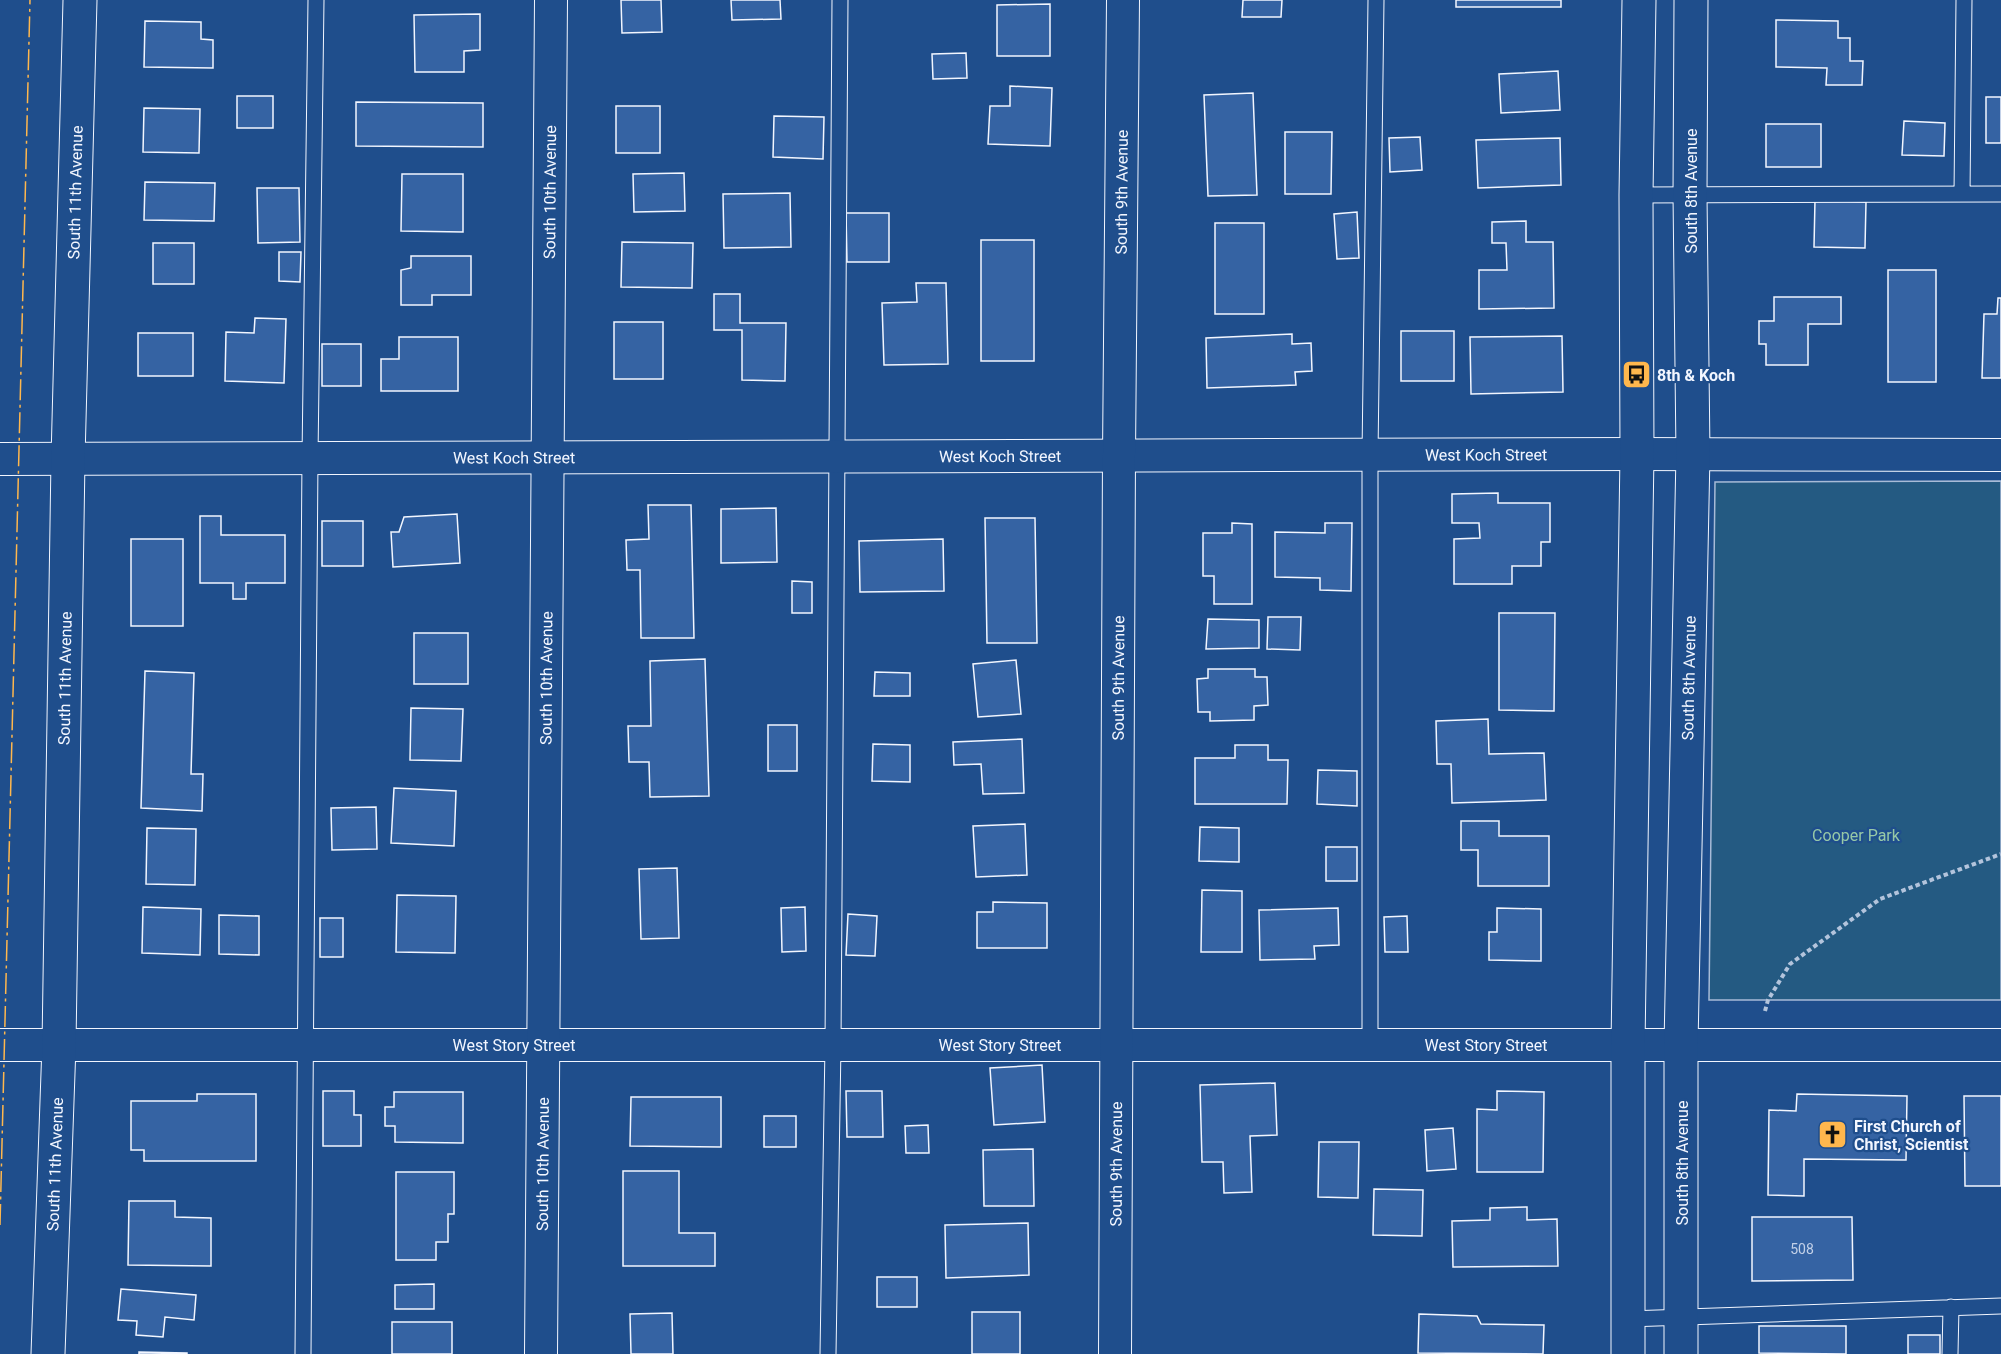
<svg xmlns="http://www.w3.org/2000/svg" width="2001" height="1354" viewBox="0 0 2001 1354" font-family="Roboto,sans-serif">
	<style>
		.green { fill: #245a82; stroke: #a8bbd7; stroke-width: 1.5 }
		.building { fill: #3563a3; stroke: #f2f6ff; stroke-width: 1.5 }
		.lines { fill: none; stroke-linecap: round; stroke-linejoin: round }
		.lane-casing { stroke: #f2f6ff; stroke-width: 17 }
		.street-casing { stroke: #f2f6ff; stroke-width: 34 }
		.secondary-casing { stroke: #f2f6ff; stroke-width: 35 }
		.path { stroke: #b3c4dc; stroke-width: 4; stroke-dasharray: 4.5 3; stroke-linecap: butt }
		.lane { stroke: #1f4e8c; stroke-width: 15 }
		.street { stroke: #1f4e8c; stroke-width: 32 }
		.secondary { stroke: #1f4e8c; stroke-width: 33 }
		.power { stroke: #ffb74d; stroke-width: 1.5; stroke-dasharray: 21 4.5 3 4.5; stroke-linecap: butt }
		.labels { text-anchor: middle; stroke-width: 4.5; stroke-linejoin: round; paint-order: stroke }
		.number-label { font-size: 14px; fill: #c3d1e8 }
		.street-label { font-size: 16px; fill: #f2f6ff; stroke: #1f4e8c }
		.poi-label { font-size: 16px; font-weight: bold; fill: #f2f6ff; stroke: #1f4e8c; text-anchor: start }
		.park-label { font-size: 16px; fill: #97c8a6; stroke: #1f4e8c }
	</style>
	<rect width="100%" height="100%" fill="#1f4e8c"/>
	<path class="green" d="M2001 481V1000H1709L1715 482Z"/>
	<path class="building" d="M621 0H661L662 32 622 33Z
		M731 0H780L781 19 732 20Z
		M1243 0H1282L1281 17H1242Z
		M1456 0H1561V7H1456Z
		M1050 4V56H997V5Z
		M480 14V50L464 51V72H415L414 15Z
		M1776 20 1838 21V38H1850V61H1863L1862 85H1826L1827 68 1776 67Z
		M145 21 201 22V39L213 40V68L144 67Z
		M966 53 967 78 933 79 932 54Z
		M1558 71 1560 110 1501 113 1499 74Z
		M1010 86 1052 88 1050 146 988 144 990 106H1010Z
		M1253 93 1257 195 1208 196 1204 95Z
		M237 96H273V128H237Z
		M1986 97H2001V143H1986Z
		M356 102 483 103V147L356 146Z
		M616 106H660V153H616Z
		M144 108 200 109 199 153 143 152Z
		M774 116 824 117 823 159 773 157Z
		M1904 121 1945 123 1944 156 1902 155Z
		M1766 124H1821V167H1766Z
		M1285 132H1332L1331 194H1285Z
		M1420 137 1422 170 1390 172 1389 138Z
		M1560 138 1561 185 1478 188 1476 140Z
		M684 173 685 211 634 212 633 174Z
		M402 174H463V232L401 231Z
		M145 182 215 183 214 221 144 220Z
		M257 188H299L300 242 258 243Z
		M790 193 791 247 724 248 723 194Z
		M1815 200 1866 202 1865 248 1814 247Z
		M1357 212 1359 258 1337 259 1334 214Z
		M846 213H889V262H847Z
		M1526 221V242H1553L1554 308 1479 309V270H1507L1506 243H1492V222Z
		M1215 223H1264V314H1215Z
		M981 240H1034V361H981Z
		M622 242 693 243 692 288 621 287Z
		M153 243H194V284H153Z
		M279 252H301L300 282 279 281Z
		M411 256H471V295H432V305H401V270L411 268Z
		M1888 270H1936V382H1888Z
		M916 283H946L948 364 884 365 882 303 917 302Z
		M714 294H740V323H786L785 381 742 380V330H714Z
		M1774 297H1841V324H1808V365H1766V344H1759V321H1774Z
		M1998 298H2001V378H1982L1984 314H1997Z
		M255 318 286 319 284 383 225 381 226 332 254 333Z
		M614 322H663V379H614Z
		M1401 331H1454V381H1401Z
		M138 333H193V376H138Z
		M1292 334V344L1311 343 1312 371 1295 372 1296 385 1207 388 1206 338Z
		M1562 336 1563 392 1471 394 1470 337Z
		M399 337H458V391H381V359H399Z
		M322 344H361V386H322Z
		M1498 493V503H1550V542H1541V566H1512V584H1454V539L1480 538 1479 523H1452V494Z
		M648 505H691L694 638H641L640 570H627L626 540 649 539Z
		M776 508 777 562 721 563V509Z
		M457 514 460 563 393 567 391 532H399L404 517Z
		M200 516H221V535H285V583H246V599H233V583H200Z
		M985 518H1035L1037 643H987Z
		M322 521H363V566H322Z
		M1232 523 1252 524V604H1214V576H1203V533H1232Z
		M1325 523H1352L1351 591 1320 590V578L1275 577V532L1325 533Z
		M131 539H183V626H131Z
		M943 539 944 591 860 592 859 541Z
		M792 581 812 582V613H792Z
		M1499 613H1555L1554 711 1499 710Z
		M1268 617H1301L1300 650 1267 649Z
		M1208 619 1259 620V648L1206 649Z
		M414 633H468V684H414Z
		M705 659 709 796 650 797 649 762H629L628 726H651L650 661Z
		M1016 660 1021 714 978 717 973 664Z
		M1208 669H1255V677H1267L1268 705 1254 706V720L1210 721V712H1198L1197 679 1208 678Z
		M145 671 194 673 191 774H203L202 811 141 808Z
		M875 672 910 673V696H874Z
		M411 708 463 709 461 761 410 760Z
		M1488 719 1489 754 1544 753 1546 800 1452 803 1451 764H1437L1436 721Z
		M768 725H797V771H768Z
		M1022 739 1024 793 983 794 981 764 954 765 953 742Z
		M873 744 910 745V782L872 781Z
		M1235 745H1268V760H1288L1287 804H1195V758H1235Z
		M1318 770 1357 771V806L1317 804Z
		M394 788 456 791 454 846 391 843Z
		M376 807 377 849 332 850 331 808Z
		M1461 821H1499V836H1549V886H1478V850H1461Z
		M1025 824 1027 875 976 877 973 826Z
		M1200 827 1239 828V862L1199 861Z
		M147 828 196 829 195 885 146 884Z
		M1326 847H1357V881H1326Z
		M677 868 679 938 641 939 639 869Z
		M1202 890 1242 891V952H1201Z
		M397 895 456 896 455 953 396 952Z
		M993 902 1047 903V948H977V912H993Z
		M143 907 201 909 200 955 142 953Z
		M805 907 806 951 782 952 781 908Z
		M1338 908 1339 945 1314 946 1315 959 1260 960 1259 910Z
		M1497 908 1541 909V961L1489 960V932H1497Z
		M848 914 877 916 875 956 846 955Z
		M219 915 259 916V955L219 954Z
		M1407 916 1408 952H1385L1384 917Z
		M320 918H343V957H320Z
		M1042 1065 1045 1122 994 1125 990 1068Z
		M1275 1083 1277 1135 1250 1136 1252 1192 1224 1193 1223 1162H1202L1200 1085Z
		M323 1091H354V1115H361V1146H323Z
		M846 1091H882L883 1137H847Z
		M1497 1091 1544 1092 1543 1172H1477V1109L1497 1110Z
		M394 1092H463V1143L395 1142V1126H385V1107H394Z
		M197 1094H256V1161H144V1150H131V1101H197Z
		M1797 1094 1907 1096 1906 1160 1804 1159V1196L1768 1195 1769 1110 1796 1111Z
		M1964 1096H2001V1186H1965Z
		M631 1097H721V1147L630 1146Z
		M764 1116H796V1147H764Z
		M928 1125 929 1153H906L905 1126Z
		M1453 1128 1456 1169 1427 1171 1425 1130Z
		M1319 1142H1359L1358 1198 1318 1197Z
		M1033 1149 1034 1206H984L983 1150Z
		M623 1171H679V1233H715V1266H623Z
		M396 1172H454V1214H448V1242H436V1260H396Z
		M1374 1189 1423 1190 1422 1236 1373 1235Z
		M129 1201H175V1217L211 1218V1266L128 1265Z
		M1527 1207V1220L1557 1219 1558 1266 1453 1267 1452 1221 1490 1220V1208Z
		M1752 1217H1852L1853 1280 1752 1281Z
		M1028 1223 1029 1275 946 1278 945 1225Z
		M877 1277H917V1307H877Z
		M434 1284V1309H395V1285Z
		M121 1289 196 1295 194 1320 165 1317 163 1337 136 1335 137 1321 118 1320Z
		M972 1312H1020V1354H972Z
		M672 1313 673 1354H631L630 1314Z
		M1419 1314 1477 1316 1481 1324 1544 1325 1543 1354 1418 1353Z
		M392 1322H452V1354H392Z
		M1759 1326H1846V1354L1759 1353Z
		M1908 1335H1940V1354H1908Z
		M139 1352 187 1353V1354H139Z"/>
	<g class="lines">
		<defs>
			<path id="lane" d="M1962 194 1964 0
				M1636 195 2001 194
				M1370 1045V455L1376 0
				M1628 1319 2001 1306
				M303 1354 310 458 316 0
				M828 1354 833 1045 840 0
				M1950 1354 1951 1307"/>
			<g id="street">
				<path id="s1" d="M0 459 1637 454 2001 455"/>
				<path id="s2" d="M0 1045H2001"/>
				<path id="s3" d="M541 1354 551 0"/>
				<path id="s4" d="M1115 1354 1119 456 1123 0"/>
			</g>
			<g id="secondary">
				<path id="s5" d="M48 1354 59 1045 68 459 80 0"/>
				<path d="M1628 1354V1045L1637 454 1636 195 1639 0"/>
				<path id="s6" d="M1681 1354V1045L1693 454 1690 195 1691 0"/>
			</g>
		</defs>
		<use href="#lane" class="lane-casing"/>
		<use href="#street" class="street-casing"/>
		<use href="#secondary" class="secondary-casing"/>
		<path class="path" d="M1765 1011 1768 1000 1790 964 1880 899 2001 854"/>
		<use href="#lane" class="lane"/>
		<use href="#street" class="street"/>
		<use href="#secondary" class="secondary"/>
		<path class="power" d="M0 1225 30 0"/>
	</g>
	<defs>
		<symbol id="bus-square" viewBox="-11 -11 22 22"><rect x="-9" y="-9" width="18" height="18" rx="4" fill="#ffb74d" stroke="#1f4e8c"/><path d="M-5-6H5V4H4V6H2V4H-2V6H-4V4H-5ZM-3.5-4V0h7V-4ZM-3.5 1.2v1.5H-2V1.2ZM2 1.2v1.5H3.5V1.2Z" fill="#111"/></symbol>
		<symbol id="church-square" viewBox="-11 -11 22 22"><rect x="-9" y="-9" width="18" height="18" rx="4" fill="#ffb74d" stroke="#1f4e8c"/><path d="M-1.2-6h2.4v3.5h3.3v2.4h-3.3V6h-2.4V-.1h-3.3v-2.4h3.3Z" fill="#111"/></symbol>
	</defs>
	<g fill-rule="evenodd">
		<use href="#bus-square" x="1620" y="358" width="33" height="33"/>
		<use href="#church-square" x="1816" y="1118" width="33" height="33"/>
	</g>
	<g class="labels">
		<g class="number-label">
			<text x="1802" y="1254">508</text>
		</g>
		<g class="street-label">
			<text dy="6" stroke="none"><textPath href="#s5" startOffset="1162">South 11th Avenue</textPath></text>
			<text dy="6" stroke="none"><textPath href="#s3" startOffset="1162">South 10th Avenue</textPath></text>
			<text dy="6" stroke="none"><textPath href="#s4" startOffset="1162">South 9th Avenue</textPath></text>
			<text transform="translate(1691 191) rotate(-90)" y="6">South 8th Avenue</text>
			<text dy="6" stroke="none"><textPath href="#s1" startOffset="1486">West Koch Street</textPath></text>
			<text dy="6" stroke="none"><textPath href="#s1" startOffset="1000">West Koch Street</textPath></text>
			<text dy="6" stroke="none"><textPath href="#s1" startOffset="514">West Koch Street</textPath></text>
			<text dy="6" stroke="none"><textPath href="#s5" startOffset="676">South 11th Avenue</textPath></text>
			<text dy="6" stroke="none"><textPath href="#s3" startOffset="676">South 10th Avenue</textPath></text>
			<text dy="6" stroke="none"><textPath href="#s4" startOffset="676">South 9th Avenue</textPath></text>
			<text dy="6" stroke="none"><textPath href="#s6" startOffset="676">South 8th Avenue</textPath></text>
			<text dy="6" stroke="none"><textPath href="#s2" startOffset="514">West Story Street</textPath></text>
			<text dy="6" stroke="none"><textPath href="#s2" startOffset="1000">West Story Street</textPath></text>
			<text dy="6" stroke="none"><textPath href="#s2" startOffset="1486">West Story Street</textPath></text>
			<text dy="6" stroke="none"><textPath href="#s5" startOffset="190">South 11th Avenue</textPath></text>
			<text dy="6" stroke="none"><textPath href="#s3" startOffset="190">South 10th Avenue</textPath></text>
			<text dy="6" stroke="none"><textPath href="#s4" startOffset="190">South 9th Avenue</textPath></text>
			<text transform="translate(1682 1163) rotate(-90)" y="6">South 8th Avenue</text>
		</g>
		<g class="poi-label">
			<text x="1657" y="381">8th &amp; Koch</text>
			<text x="1854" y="1132">First Church of<tspan x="1854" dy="18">Christ, Scientist</tspan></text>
		</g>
		<g class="park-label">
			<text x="1856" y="841">Cooper Park</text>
		</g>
	</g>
</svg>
